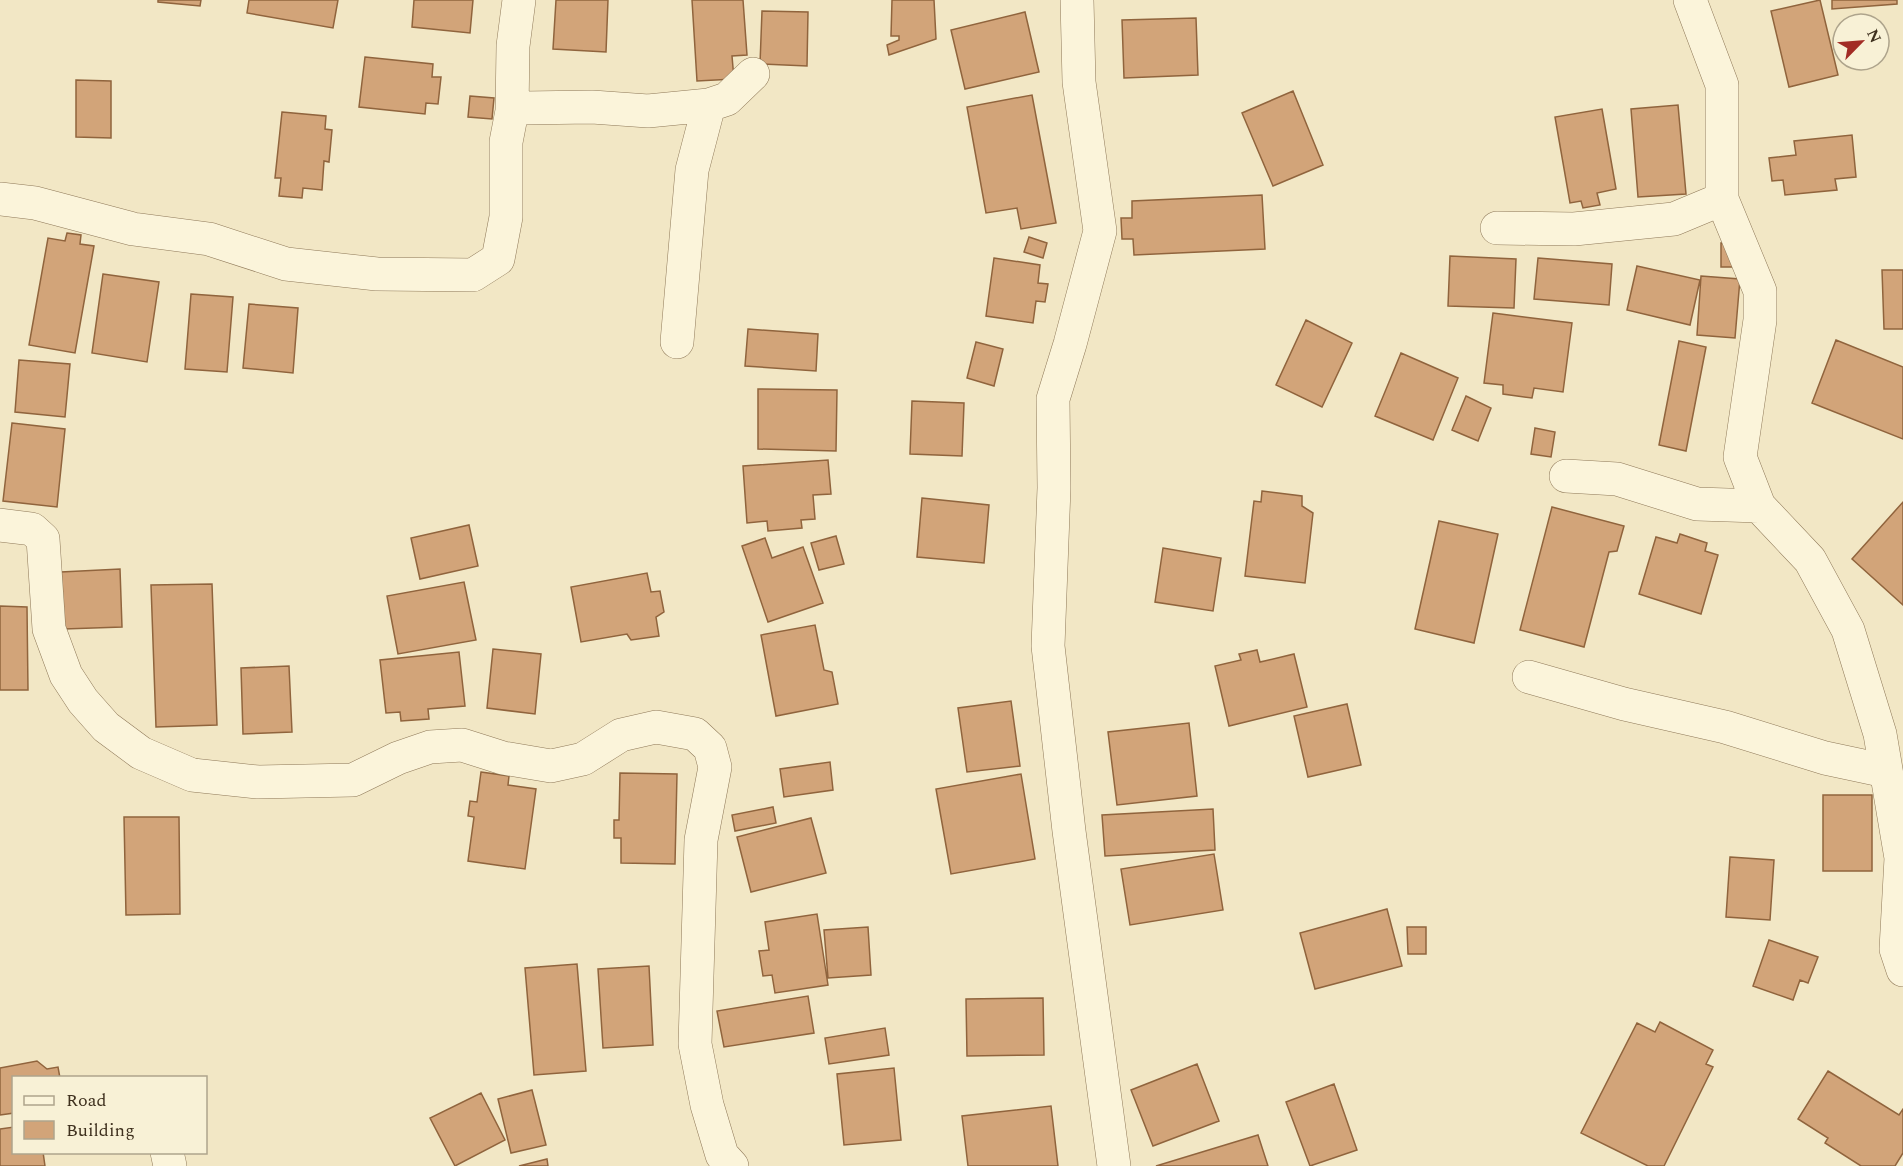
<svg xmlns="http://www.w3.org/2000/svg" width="1903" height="1166" viewBox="0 0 1903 1166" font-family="Spectral,serif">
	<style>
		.building { fill: #d2a479; stroke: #90643d; stroke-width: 1.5 }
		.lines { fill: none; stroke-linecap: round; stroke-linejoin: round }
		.minor-casing { stroke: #8f7959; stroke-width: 34 }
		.minor { stroke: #fbf4da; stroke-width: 33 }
	</style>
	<rect width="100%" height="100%" fill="#f2e7c5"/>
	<path class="building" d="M158 0H201L200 6 158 2Z
		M249 0H338L333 28 247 13Z
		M414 0H473L470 33 412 27Z
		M556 0H608L606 52 553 49Z
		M692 0H743L747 55 732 56 734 79 697 81Z
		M892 0H934L936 39 889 55 887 45 899 40V36H891Z
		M1820 0 1838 75 1789 87 1771 11Z
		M1832 0H1897V4L1832 9Z
		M762 11 808 12 807 66 760 64Z
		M1025 12 1039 72 965 89 951 30Z
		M1196 18 1198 75 1124 78 1122 20Z
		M365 57 433 64 432 77H441L438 104 426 103 425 114 359 107Z
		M76 80 111 81V138L76 137Z
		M1293 91 1323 165 1273 186 1242 113Z
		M1032 95 1056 223 1021 229 1017 208 986 213 967 107Z
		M470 96 494 98 492 119 468 117Z
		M1678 105 1686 194 1638 197 1631 109Z
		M1602 109 1616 189 1597 193 1600 205 1583 208 1581 201 1570 203 1555 117Z
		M282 112 326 116 325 129 332 130 329 162 324 161 322 190 303 188 302 198 279 196 281 178H275Z
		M1852 135 1856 177 1835 179 1837 190 1785 195 1783 180 1772 181 1769 158 1796 155 1794 141Z
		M1262 195 1265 249 1134 255 1133 239H1122L1121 218H1132V201Z
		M67 233 81 235 80 244 94 246 75 353 29 345 48 238 65 241Z
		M1029 237 1047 243 1043 258 1024 252Z
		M1721 243 1735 244V267H1721Z
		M1450 256 1516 259 1514 308 1448 306Z
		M994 258 1040 265 1038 283 1048 284 1045 302 1036 301 1033 323 986 316Z
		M1538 258 1612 264 1609 305 1534 299Z
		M1637 266 1700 280 1690 325 1627 310Z
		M1882 270H1903V329H1884Z
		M103 274 159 282 147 362 92 353Z
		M1701 276 1740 279 1735 338 1697 335Z
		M191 294 233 297 227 372 185 369Z
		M249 304 298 308 293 373 243 368Z
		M1493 313 1572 323 1563 392 1534 388 1532 398 1503 394V385L1484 383Z
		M1306 320 1352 343 1322 407 1276 385Z
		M748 329 818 334 816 371 745 366Z
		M1836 340 1903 367V439L1812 403Z
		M1679 341 1706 347 1686 451 1659 445Z
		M976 342 1003 349 994 386 967 378Z
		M1401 353 1458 378 1433 440 1375 416Z
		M19 360 70 364 65 417 15 412Z
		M758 389 837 390 836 451 758 449Z
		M1466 396 1491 408 1478 441 1452 430Z
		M912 401 964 403 962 456 910 454Z
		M12 423 65 429 57 507 3 501Z
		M1535 428 1555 432 1551 457 1531 454Z
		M828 460 831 494 813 495 815 519 801 520 802 528 768 531 767 521 747 523 743 466Z
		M1262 491 1302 496V506L1313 513 1305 583 1245 576 1254 501 1261 502Z
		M922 498 989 505 984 563 917 557Z
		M1903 502V605L1852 559Z
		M1552 507 1624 526 1617 551 1609 552 1584 647 1520 630Z
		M1439 521 1498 534 1474 643 1415 629Z
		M469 525 478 566 420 579 411 538Z
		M1680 534 1707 543 1705 551 1718 555 1701 614 1639 594 1656 537 1677 543Z
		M836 536 844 564 819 570 811 543Z
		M765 538 772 558 803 547 823 603 768 622 742 546Z
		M1163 548 1221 558 1213 611 1155 602Z
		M120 569 122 627 64 629 61 572Z
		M647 573 651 592 660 591 664 612 656 617 659 636 631 640 627 634 581 642 571 587Z
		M464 582 476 640 398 654 387 596Z
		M212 584 217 725 156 727 151 585Z
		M0 606 27 607 28 690H0Z
		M815 625 824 670 832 672 838 704 776 716 761 635Z
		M493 649 541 654 535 714 487 708Z
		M1257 650 1260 662 1294 654 1307 707 1229 726 1215 666 1241 660 1239 654Z
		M459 652 465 706 428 709 429 719 401 721 400 712 386 713 380 660Z
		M289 666 292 732 243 734 241 668Z
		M1011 701 1020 766 967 772 958 708Z
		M1347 704 1361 765 1308 777 1294 716Z
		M1189 723 1197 796 1117 805 1108 732Z
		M830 762 833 790 784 797 780 769Z
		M481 772 509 776 508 785 536 789 525 869 468 861 474 817 468 816 470 801 477 802Z
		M620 773 677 774 675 864 621 863V838H614V820H619Z
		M1021 774 1035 859 951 874 936 789Z
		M1823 795H1872V871H1823Z
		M773 807 776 823 735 831 732 815Z
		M1213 809 1215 850 1105 856 1102 815Z
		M124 817H179L180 914 126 915Z
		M811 818 826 873 751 892 737 837Z
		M1214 854 1223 910 1130 925 1121 869Z
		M1730 857 1774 860 1770 920 1726 917Z
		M1387 909 1402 966 1315 989 1300 933Z
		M817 914 828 985 775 993 772 975 763 976 759 951 769 950 765 922Z
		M868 927 871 975 828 978 824 930Z
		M1407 927H1426V954H1408Z
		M1769 940 1818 957 1808 983 1800 980 1793 1000 1753 986Z
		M577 964 586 1071 534 1075 525 968Z
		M649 966 653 1045 603 1048 598 969Z
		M808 996 814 1033 724 1047 717 1011Z
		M1043 998 1044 1055 967 1056 966 999Z
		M1660 1022 1713 1050 1706 1064 1713 1067 1664 1166H1648L1581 1133 1637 1023 1655 1032Z
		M885 1028 889 1055 829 1064 825 1038Z
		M37 1061 47 1069 58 1067 60 1078H14V1113L0 1115V1068Z
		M1197 1064 1219 1121 1153 1146 1131 1090Z
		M894 1068 901 1140 844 1145 837 1074Z
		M1828 1071 1899 1115 1903 1109V1153L1895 1166H1861L1825 1143 1828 1138 1798 1119Z
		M1334 1084 1357 1150 1310 1166 1286 1102Z
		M532 1090 546 1145 511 1153 498 1099Z
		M481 1093 505 1140 455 1166 430 1118Z
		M1051 1106 1058 1166H968L962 1116Z
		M14 1127V1152H43L45 1166H0V1129Z
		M1258 1135 1268 1166H1156Z
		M547 1159 548 1166H519Z"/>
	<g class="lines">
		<defs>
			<path id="minor" d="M1077 0 1079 82 1100 231 1070 344 1053 399 1054 488 1048 646 1069 831 1114 1166
				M1690 0 1722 85V199L1760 291V320L1740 457 1759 506 1810 560 1848 630 1880 734 1901 858 1896 949 1903 970
				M512 111 523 108 592 107 648 111 709 105 727 99 753 74
				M0 199 35 203 133 229 209 239 286 264 377 274 473 275 498 259 506 217V142L512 111 513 46 519 0
				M1497 228 1574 229 1674 219 1722 199
				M677 342 692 170 709 105
				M1566 476 1617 479 1697 504 1759 506
				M0 525 32 529 43 539 49 629 66 675 83 701 106 727 141 753 192 775 258 782 353 780 398 758 430 747 462 745 503 758 551 766 583 759 621 735 656 727 695 734 710 748 715 767 701 840 695 1044 707 1105 722 1155 732 1166
				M1529 677 1624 704 1725 727 1825 758 1886 771
				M167 1152 170 1166"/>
		</defs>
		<use href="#minor" class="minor-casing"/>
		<use href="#minor" class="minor"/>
	</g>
	<rect x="12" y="1076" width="195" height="78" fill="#f8f1d6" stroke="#aea48c" stroke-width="1.5"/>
	<rect x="24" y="1096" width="30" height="9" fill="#fbf4da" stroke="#aea48c" stroke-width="1.5"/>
	<text x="66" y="1106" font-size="18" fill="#3e301e">Road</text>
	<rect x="24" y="1121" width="30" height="18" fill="#d2a479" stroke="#aea48c" stroke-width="1.5"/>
	<text x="66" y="1136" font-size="18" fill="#3e301e">Building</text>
	<g transform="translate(1861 42) rotate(65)"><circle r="28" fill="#f8f1d6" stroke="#aea48c" stroke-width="1.5"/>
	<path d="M0-4.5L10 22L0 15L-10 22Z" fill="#a22c25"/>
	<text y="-9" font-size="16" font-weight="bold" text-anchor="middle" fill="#3e301e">N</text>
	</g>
</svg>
